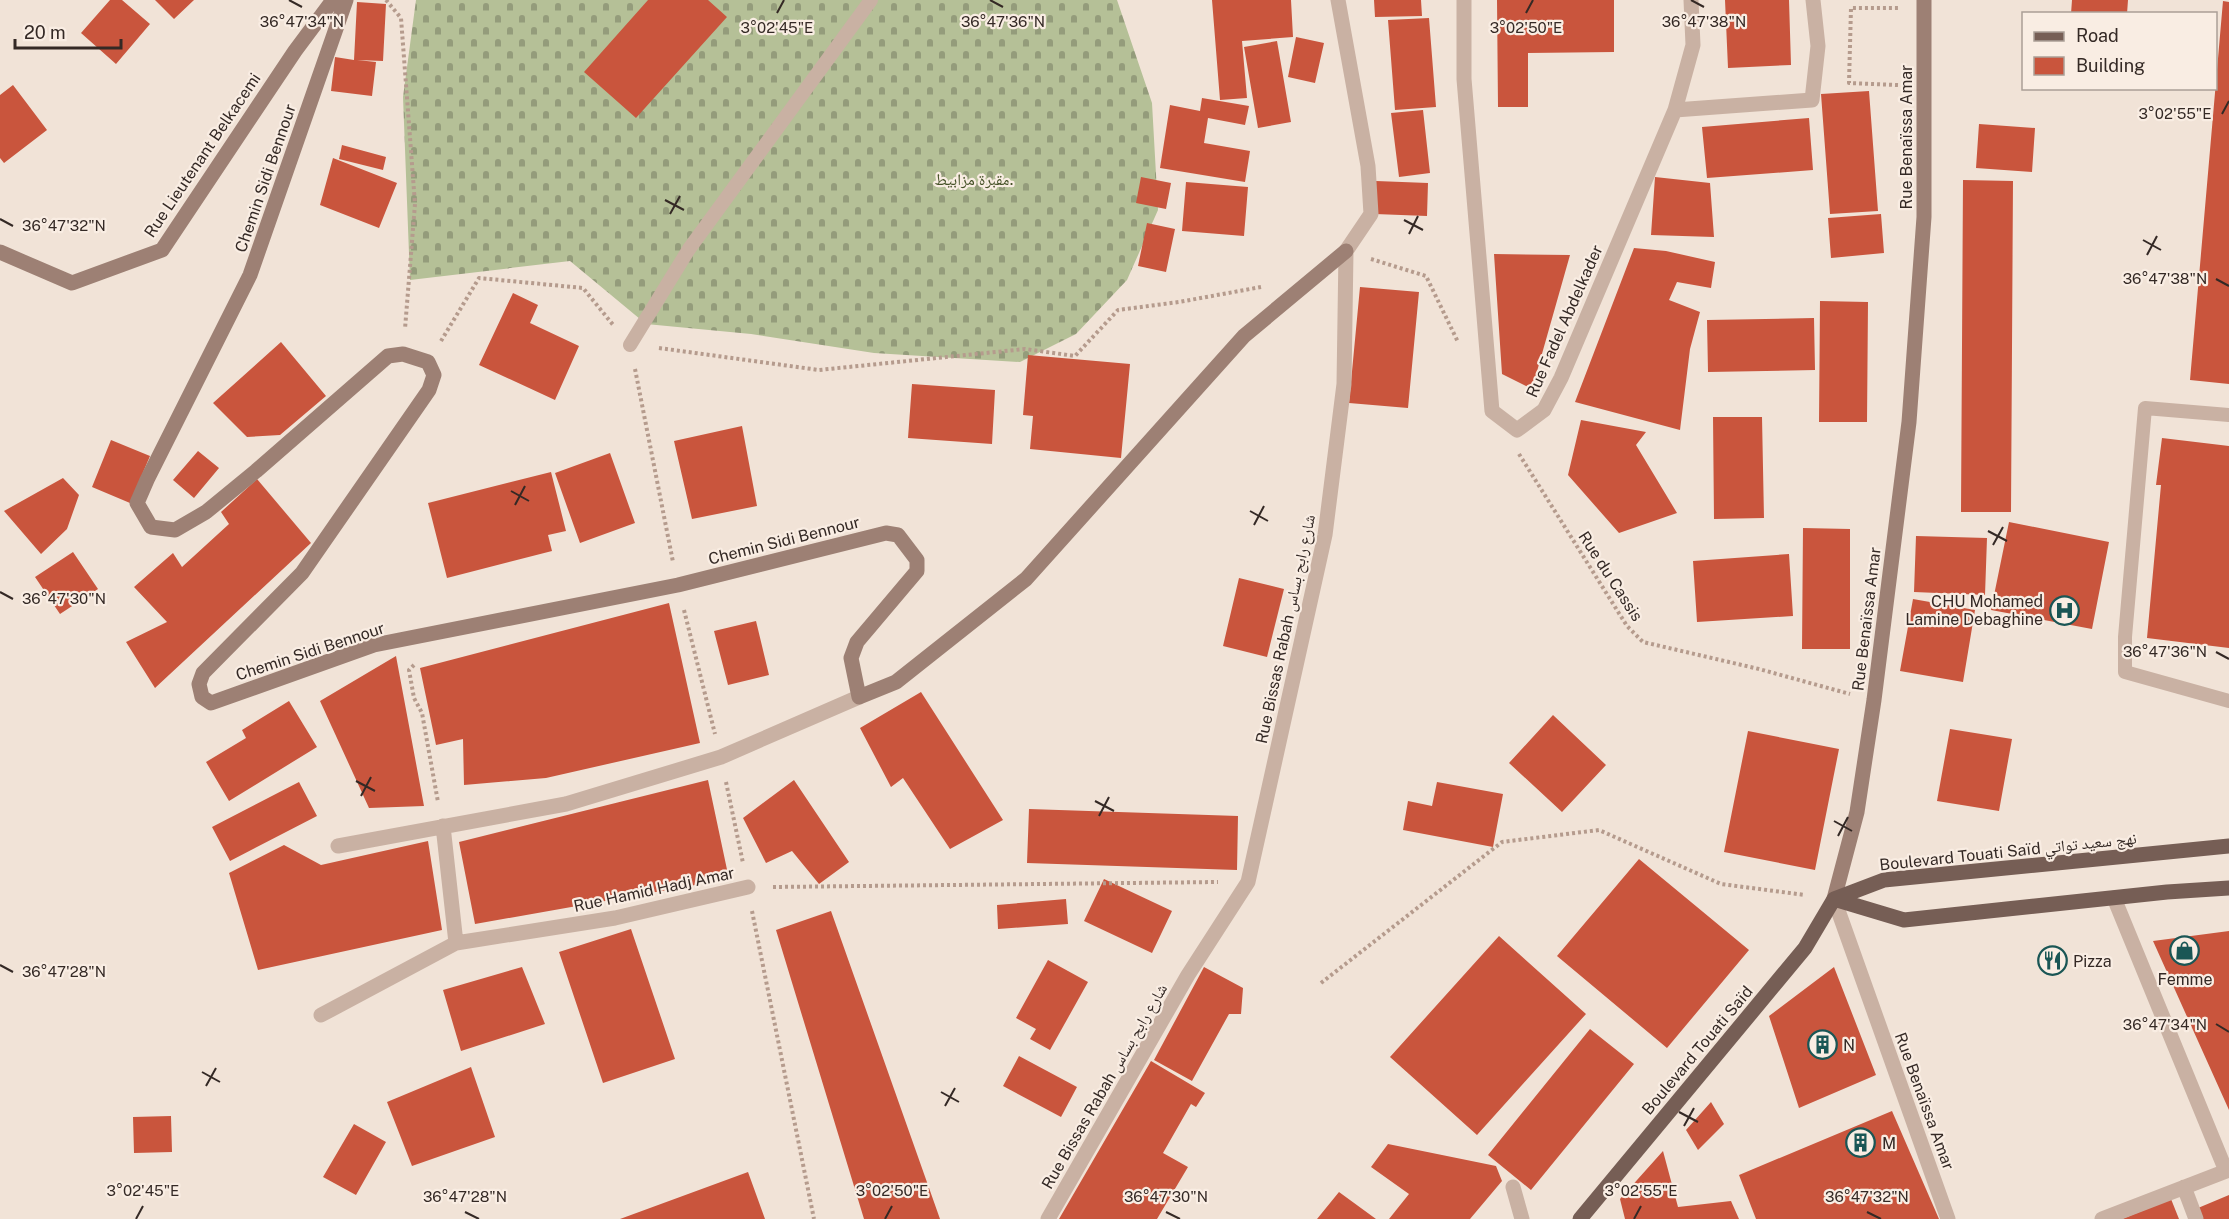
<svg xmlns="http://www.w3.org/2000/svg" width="2229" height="1219" viewBox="0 0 2229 1219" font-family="'Public Sans','Noto Naskh Arabic',sans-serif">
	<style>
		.cemetery { fill: url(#cemetery-stones) }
		.building { fill: #c9553d }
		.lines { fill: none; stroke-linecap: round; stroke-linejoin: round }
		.path { stroke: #b59b8d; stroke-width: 4; stroke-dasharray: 3 3; stroke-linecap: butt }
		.lane { stroke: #c9b1a3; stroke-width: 14 }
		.street { stroke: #c9b1a3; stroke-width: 15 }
		.secondary { stroke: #9d8074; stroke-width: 15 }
		.primary { stroke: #765e55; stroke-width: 15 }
		.ticks { fill: none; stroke: #342925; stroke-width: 2 }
		.labels { text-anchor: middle; stroke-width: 4.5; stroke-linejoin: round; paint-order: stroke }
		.street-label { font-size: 16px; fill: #342925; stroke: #f9ede3 }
		.park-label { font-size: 16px; fill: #465228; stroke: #f9ede3 }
		.poi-label { font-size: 16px; fill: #342925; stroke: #f9ede3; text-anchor: start }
		.ticks-label { font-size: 15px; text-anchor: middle; fill: #342925; stroke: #f9ede3; stroke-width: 4.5; stroke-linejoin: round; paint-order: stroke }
	</style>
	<defs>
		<pattern id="cemetery-stones" width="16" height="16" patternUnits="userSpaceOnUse" patternTransform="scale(1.5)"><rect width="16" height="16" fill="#b5c097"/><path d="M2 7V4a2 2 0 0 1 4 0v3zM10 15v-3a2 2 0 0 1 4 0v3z" fill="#949c7b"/></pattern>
	</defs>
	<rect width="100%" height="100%" fill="#f1e3d7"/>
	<path class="cemetery" d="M416 0H1117L1152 103 1158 210 1127 280 1076 334 1020 362 874 353 751 334 646 324 570 261 410 280 403 97Z"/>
	<path class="building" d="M110 0H122L150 24 116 64 81 33Z
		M155 0H194L174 19Z
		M648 0H708L727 17 636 118 584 72Z
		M1212 0H1291L1293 37 1242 41 1247 98 1220 100Z
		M1374 0H1421L1422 16 1375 17Z
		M1497 0H1614V52L1528 53V107H1498Z
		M1725 0H1789L1791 65 1728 68Z
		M2072 0H2128L2127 14H2071Z
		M2223 1 2229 2V384L2190 380Z
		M357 2 386 4 383 61 357 60 376 62 372 96 331 91 335 57 354 60Z
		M1429 18 1436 107 1395 110 1388 20Z
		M1296 37 1324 43 1315 83 1288 77Z
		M1277 41 1291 122 1258 128 1244 47Z
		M13 85 47 130 4 163 0 158V95Z
		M1869 91 1878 211 1830 214 1821 94Z
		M1202 98 1249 106 1245 125 1208 118 1204 143 1250 151 1245 182 1160 168 1170 105 1200 111Z
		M1423 110 1430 173 1399 177 1391 113Z
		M1809 118 1813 170 1707 178 1702 127Z
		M1979 124 2035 128 2032 172 1976 168Z
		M342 145 386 157 383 170 339 159Z
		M333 158 397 183 379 228 320 205Z
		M1141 177 1171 183 1166 209 1136 203Z
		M1655 177 1710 183 1714 237 1651 235Z
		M1963 180 2013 181 2011 512H1961Z
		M1376 181 1428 183 1427 216 1375 214Z
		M1186 182 1248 187 1244 236 1182 231Z
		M1881 214 1884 253 1831 258 1828 218Z
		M1147 223 1175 229 1166 272 1138 266Z
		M1634 248 1666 251 1715 262 1711 288 1677 282 1669 300 1700 312 1690 349 1680 430 1575 402Z
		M1494 254 1570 255 1532 389 1502 374Z
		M1360 287 1419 292 1408 408 1349 403Z
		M513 293 538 305 530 323 579 346 555 400 479 365Z
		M1820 301 1868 302 1867 422H1819Z
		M1814 318 1815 370 1708 372 1707 320Z
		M281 342 326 396 280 435 247 437 213 403Z
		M1028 355 1130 364 1121 458 1030 449 1033 416 1023 415Z
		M912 384 995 390 992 444 908 438Z
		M1713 417H1762L1764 518 1714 519Z
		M1581 420 1646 432 1636 445 1677 513 1619 533 1568 475Z
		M742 426 757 506 692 519 674 441Z
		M2162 438 2229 446V648L2147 638 2161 485H2156Z
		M111 440 150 456 130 503 92 487Z
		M198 451 219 468 194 498 173 480Z
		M610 453 635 523 580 543 555 473Z
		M551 472 566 531 548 535 552 551 447 578 428 503Z
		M63 478 79 495 67 529 41 554 4 511Z
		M257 479 311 543 155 688 126 642 167 622 134 587 173 553 182 567 229 524 221 512Z
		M2009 522 2109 542 2092 629 1991 610Z
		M1803 528 1850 529V649H1802Z
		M1916 536 1987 538 1985 595 1914 592Z
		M73 552 98 589 60 614 35 577Z
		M1789 554 1793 616 1697 622 1693 561Z
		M1239 578 1284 589 1267 657 1223 646Z
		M1913 599 1975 610 1963 682 1900 671Z
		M669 603 700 743 546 778 464 785 463 739 436 745 420 668Z
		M756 621 769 675 728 685 714 631Z
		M396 656 424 806 369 808 320 701Z
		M921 692 1003 820 950 849 903 778 891 787 860 728Z
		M289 701 317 747 229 801 206 762 246 738 242 730Z
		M1553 715 1606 765 1562 812 1509 763Z
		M1950 729 2012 739 1999 811 1937 801Z
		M1748 731 1839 749 1815 870 1724 852Z
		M708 780 729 879 475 924 459 842Z
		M794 780 849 862 819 884 792 851 766 863 743 818Z
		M299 782 317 816 230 861 212 827Z
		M1437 782 1503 794 1493 847 1403 830 1408 801 1432 806Z
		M1029 809 1238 816 1237 870 1027 863Z
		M428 841 442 930 258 970 229 873 284 845 321 865Z
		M1639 859 1749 950 1667 1048 1557 956Z
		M1104 879 1172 911 1152 953 1084 921Z
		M1066 899 1068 924 998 929 997 905Z
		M831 911 940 1219H864L776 930Z
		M631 929 675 1059 603 1083 559 952Z
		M2229 931V1110L2153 941Z
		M1499 936 1586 1014 1477 1135 1390 1057Z
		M1048 960 1088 982 1050 1050 1030 1039 1036 1029 1016 1018Z
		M522 967 545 1024 461 1051 443 990Z
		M1204 967 1243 988 1241 1014H1229L1192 1081 1154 1060Z
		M1834 967 1876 1075 1799 1108 1769 1016Z
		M1590 1029 1634 1064 1531 1190 1488 1155Z
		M1019 1056 1077 1087 1061 1117 1003 1086Z
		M1151 1061 1205 1093 1196 1107 1191 1104 1163 1153 1188 1167 1157 1219H1059Z
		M471 1067 495 1137 412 1166 387 1102Z
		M1711 1102 1724 1124 1698 1150 1686 1130Z
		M1892 1111 1939 1219H1756L1739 1175Z
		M171 1116 172 1152 134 1153 133 1117Z
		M354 1124 386 1142 356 1195 323 1177Z
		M1388 1144 1496 1166 1502 1181 1470 1219H1389L1409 1194 1371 1167Z
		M1663 1151 1678 1207 1731 1201 1739 1219H1625L1620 1199Z
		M748 1172 765 1219H620Z
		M1339 1192 1376 1219H1317Z
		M2229 1195V1219H2203L2198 1208Z
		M2171 1199 2179 1219H2122Z"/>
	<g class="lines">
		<path class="path" d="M386 0 401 18 415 204 405 329
			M1898 85 1849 83 1851 8H1900
			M1371 259 1426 276 1458 342
			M441 341 479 278 583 288 614 326
			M659 348 819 370 1025 349 1075 356 1118 310 1179 302 1261 287
			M635 369 673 562
			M1519 454 1627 626 1643 642 1759 669 1850 694
			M684 610 715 734
			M414 665 409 670 414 698 422 713 438 802
			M726 782 743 863
			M773 887 1218 882
			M752 911 814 1219
			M1321 983 1502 842 1599 830 1721 884 1805 895"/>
		<path class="lane" d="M630 345 689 249 871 0
			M2229 415 2145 408 2125 637V672L2229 701"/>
		<path class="street" d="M1464 0V79L1492 411 1517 430 1544 410 1561 378 1675 110 1693 45 1691 0
			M1675 110 1812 100 1818 46 1813 0
			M443 826 456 943
			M338 846 566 804 721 757 859 697
			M2114 898 2226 1171
			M1834 899 1948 1219
			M321 1015 456 943 615 918 748 887
			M1513 1187 1522 1219
			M2184 1187 2196 1219
			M1048 1219 1188 975 1248 882 1325 535 1344 384 1346 251 1371 214 1368 166 1338 0
			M2102 1219 2229 1170"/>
		<path class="secondary" d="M346 0 250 275 147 480 137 503 151 527 175 530 206 512 256 471 388 356 403 354 428 362 434 375 429 390 302 573 203 673 199 684 202 697 211 703 374 645 678 585 886 533 898 535 917 560V571L857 642 851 658 859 697 896 682 1026 579 1244 336 1346 251
			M0 252 72 283 162 250 295 51 333 0
			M1834 899 1857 812 1874 700 1909 422 1924 217V0"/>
		<path class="primary" d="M1834 899 1884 880 2229 846
			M1834 899 1904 920 2167 892 2229 888
			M1580 1219 1805 948 1834 899"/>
	</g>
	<path class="ticks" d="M289 0 302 7M990 0 1003 7M1691 0 1704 7M777 13 784 0M1526 13 1533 0M2222 114 2229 101M665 200 684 210M670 214 680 196M0 219 13 226M1404 220 1423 230M1409 234 1418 216M2143 240 2161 250M2147 255 2157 236M2216 279 2229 286M511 491 529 501M515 505 525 486M1250 511 1268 521M1254 525 1264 506M1988 531 2007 541M1993 545 2003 527M0 592 13 599M2216 652 2229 659M356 781 375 791M361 796 371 777M1095 801 1114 811M1099 816 1109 797M1834 821 1852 831M1838 836 1848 817M0 965 13 972M2216 1024 2229 1032M202 1072 220 1082M206 1086 216 1068M941 1092 959 1102M945 1106 955 1088M1679 1112 1698 1122M1684 1126 1694 1108M465 1212 479 1219M1166 1212 1180 1219M1867 1212 1881 1219M136 1219 143 1206M885 1219 892 1206M1634 1219 1641 1206"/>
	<defs>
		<symbol id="hospital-ring" viewBox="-11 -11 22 22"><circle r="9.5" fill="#f9ede3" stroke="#1a5655" stroke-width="1.5"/><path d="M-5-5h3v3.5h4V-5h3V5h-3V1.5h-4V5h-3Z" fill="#1a5655"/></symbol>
		<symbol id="shop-ring" viewBox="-11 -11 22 22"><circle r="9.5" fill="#f9ede3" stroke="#1a5655" stroke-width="1.5"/><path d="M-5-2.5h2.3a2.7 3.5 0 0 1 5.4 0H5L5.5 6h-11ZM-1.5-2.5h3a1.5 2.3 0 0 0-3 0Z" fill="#1a5655"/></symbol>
		<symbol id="restaurant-ring" viewBox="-11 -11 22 22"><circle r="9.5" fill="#f9ede3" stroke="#1a5655" stroke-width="1.5"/><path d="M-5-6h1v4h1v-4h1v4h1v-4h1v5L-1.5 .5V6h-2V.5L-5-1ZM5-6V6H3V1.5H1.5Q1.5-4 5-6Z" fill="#1a5655"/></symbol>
		<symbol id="building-ring" viewBox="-11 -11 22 22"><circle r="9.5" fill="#f9ede3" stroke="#1a5655" stroke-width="1.5"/><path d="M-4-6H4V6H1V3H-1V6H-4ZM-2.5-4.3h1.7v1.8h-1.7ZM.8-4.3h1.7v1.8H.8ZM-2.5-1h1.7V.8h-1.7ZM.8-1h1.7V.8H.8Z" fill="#1a5655"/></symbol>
	</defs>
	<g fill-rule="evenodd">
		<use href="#hospital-ring" x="2048" y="594" width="33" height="33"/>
		<use href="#shop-ring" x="2168" y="934" width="33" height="33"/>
		<use href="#restaurant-ring" x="2036" y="944" width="33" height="33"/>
		<use href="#building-ring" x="1806" y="1028" width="33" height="33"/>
		<use href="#building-ring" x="1844" y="1126" width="33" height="33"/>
	</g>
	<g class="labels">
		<g class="street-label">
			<text transform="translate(1906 137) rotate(-90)" y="6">Rue Benaïssa Amar</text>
			<text transform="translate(202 155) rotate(-56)" y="6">Rue Lieutenant Belkacemi</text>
			<text transform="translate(265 178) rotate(-71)" y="6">Chemin Sidi Bennour</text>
			<text transform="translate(1564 321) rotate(-66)" y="6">Rue Fadel Abdelkader</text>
			<text transform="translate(784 540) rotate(-14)" y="6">Chemin Sidi Bennour</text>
			<text transform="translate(1611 576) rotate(57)" y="6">Rue du Cassis</text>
			<text transform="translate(1866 619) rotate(-83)" y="6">Rue Benaïssa Amar</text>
			<text transform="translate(1285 629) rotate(-78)" y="6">Rue Bissas Rabah شارع رابح بساس</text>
			<text transform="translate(310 651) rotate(-18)" y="6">Chemin Sidi Bennour</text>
			<text transform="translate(2008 851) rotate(-6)" y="6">Boulevard Touati Saïd نهج سعيد تواتي</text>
			<text transform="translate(654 889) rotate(-12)" y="6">Rue Hamid Hadj Amar</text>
			<text transform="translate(1697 1050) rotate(-50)" y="6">Boulevard Touati Saïd</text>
			<text transform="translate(1104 1086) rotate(-60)" y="6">Rue Bissas Rabah شارع رابح بساس</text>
			<text transform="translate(1925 1101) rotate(70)" y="6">Rue Benaïssa Amar</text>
		</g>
		<g class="park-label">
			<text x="974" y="185">مقبرة مزابيط.</text>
		</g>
		<g class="poi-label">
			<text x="2043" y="607" text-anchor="end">CHU Mohamed<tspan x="2043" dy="18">Lamine Debaghine</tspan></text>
			<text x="2073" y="967">Pizza</text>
			<text x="2185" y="985" text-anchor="middle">Femme</text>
			<text x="1843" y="1051">N</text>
			<text x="1882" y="1149">M</text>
		</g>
	</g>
	<g class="ticks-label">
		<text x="1704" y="27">36°47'38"N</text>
		<text x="302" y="27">36°47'34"N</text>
		<text x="1003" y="27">36°47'36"N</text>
		<text x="777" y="33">3°02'45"E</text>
		<text x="1526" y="33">3°02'50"E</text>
		<text x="2175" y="119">3°02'55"E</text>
		<text x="64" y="231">36°47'32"N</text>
		<text x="2165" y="284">36°47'38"N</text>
		<text x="64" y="604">36°47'30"N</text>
		<text x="2165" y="657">36°47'36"N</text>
		<text x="64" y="977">36°47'28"N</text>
		<text x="2165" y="1030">36°47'34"N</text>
		<text x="143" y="1196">3°02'45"E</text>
		<text x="892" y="1196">3°02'50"E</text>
		<text x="1641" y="1196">3°02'55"E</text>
		<text x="465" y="1202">36°47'28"N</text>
		<text x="1166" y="1202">36°47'30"N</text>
		<text x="1867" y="1202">36°47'32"N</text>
	</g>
	<rect x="2022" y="12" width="195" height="78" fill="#f9ede3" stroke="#aa9f97" stroke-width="1.5"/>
	<rect x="2034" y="32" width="30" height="9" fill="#765e55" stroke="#aa9f97" stroke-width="1.5"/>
	<text x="2076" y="42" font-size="18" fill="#342925">Road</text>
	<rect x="2034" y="57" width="30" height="18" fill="#c9553d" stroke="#aa9f97" stroke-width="1.5"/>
	<text x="2076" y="72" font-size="18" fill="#342925">Building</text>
	<path d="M15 39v9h106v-9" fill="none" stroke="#342925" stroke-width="3"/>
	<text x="24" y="39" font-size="18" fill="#342925" stroke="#f9ede3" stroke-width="4.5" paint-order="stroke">20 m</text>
</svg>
